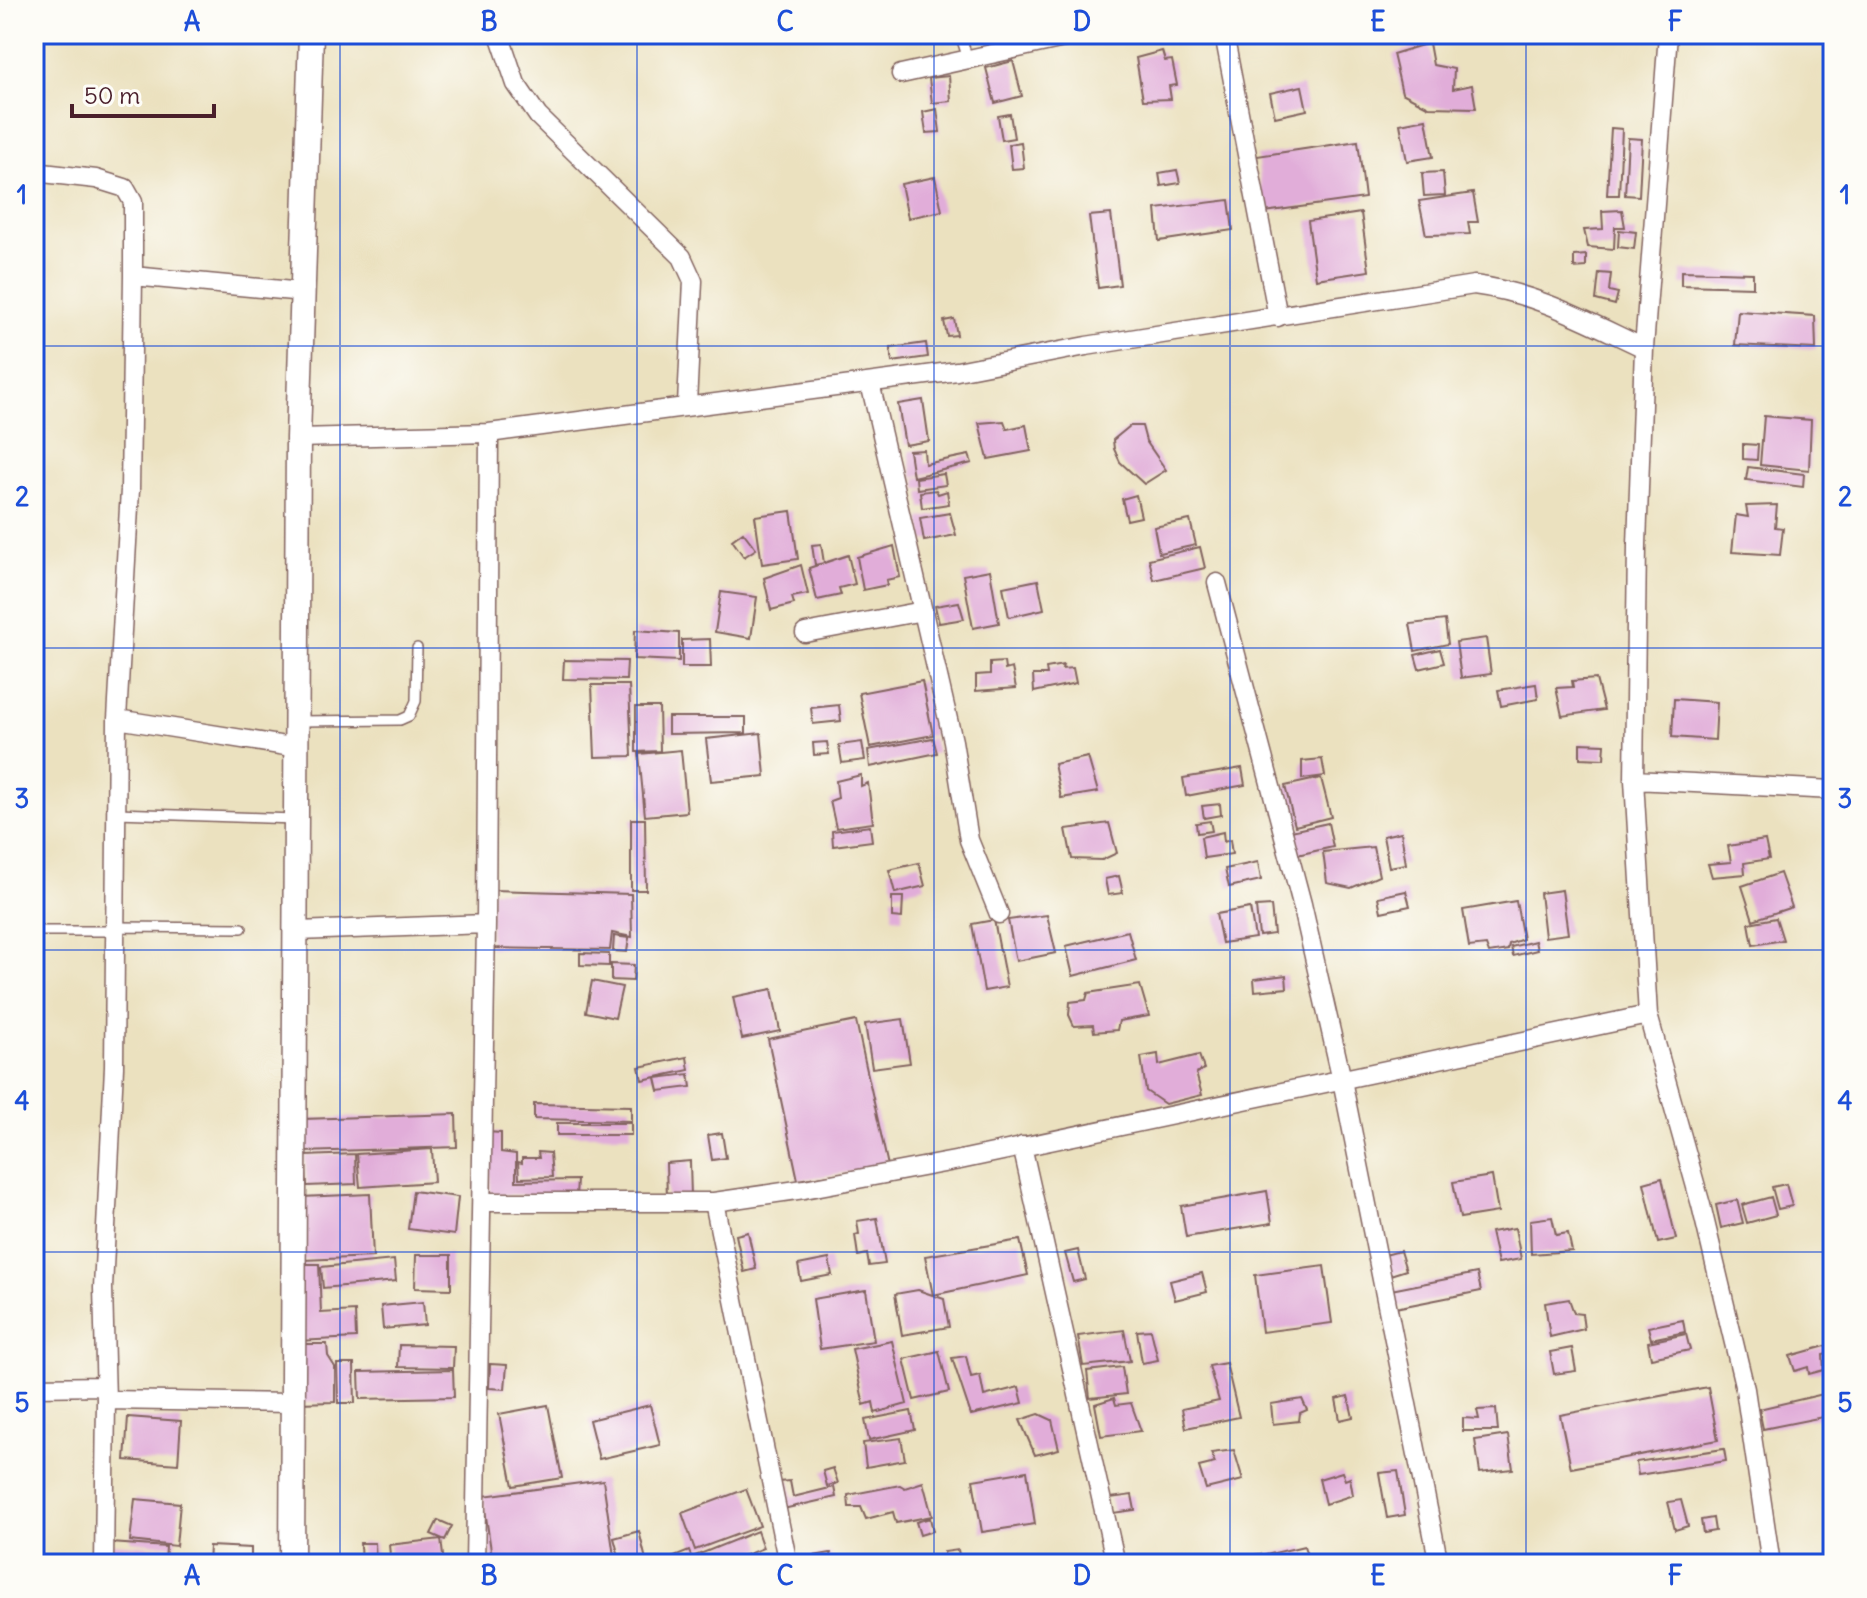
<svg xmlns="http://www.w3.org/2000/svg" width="1867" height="1598" viewBox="0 0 1867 1598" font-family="Delius,sans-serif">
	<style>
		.building { fill: #e1add9 }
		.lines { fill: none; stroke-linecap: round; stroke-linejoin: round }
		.service-casing { stroke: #82635f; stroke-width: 12 }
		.minor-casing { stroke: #82635f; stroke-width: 21 }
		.tertiary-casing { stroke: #82635f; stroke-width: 27 }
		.service { stroke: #fff; stroke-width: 9 }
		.minor { stroke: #fff; stroke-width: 18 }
		.tertiary { stroke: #fff; stroke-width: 24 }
		.grid { fill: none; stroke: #1d4ed8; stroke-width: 2; stroke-opacity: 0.55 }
		.neatline { fill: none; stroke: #1d4ed8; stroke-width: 3 }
		.grid-label { font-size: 26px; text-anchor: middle; font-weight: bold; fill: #1d4ed8 }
	</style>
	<rect width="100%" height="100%" fill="#fdfcf7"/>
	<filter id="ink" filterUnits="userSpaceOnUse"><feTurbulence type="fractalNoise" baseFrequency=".0125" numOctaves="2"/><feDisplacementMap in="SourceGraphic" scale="16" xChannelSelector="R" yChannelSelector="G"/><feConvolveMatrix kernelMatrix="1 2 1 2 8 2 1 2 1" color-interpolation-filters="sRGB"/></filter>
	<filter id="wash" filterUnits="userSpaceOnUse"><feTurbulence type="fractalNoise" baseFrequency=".006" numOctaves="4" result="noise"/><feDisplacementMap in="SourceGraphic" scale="32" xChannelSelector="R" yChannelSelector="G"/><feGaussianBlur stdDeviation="1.8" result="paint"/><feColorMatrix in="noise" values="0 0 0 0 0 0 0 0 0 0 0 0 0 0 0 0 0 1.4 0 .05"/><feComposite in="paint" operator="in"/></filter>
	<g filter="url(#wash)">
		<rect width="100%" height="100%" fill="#ebe1bf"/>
		<g id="blocks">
			<path class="building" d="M1429 43 1433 65 1454 69 1453 89 1472 85 1476 108 1429 107 1402 93 1393 54Z
				M1162 51 1165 61 1172 60 1177 85 1169 86 1171 99 1143 100 1136 58Z
				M1013 61 1022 96 995 103 986 68Z
				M949 76 951 101 932 103 929 78Z
				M1302 86 1307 110 1275 117 1270 93Z
				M937 109 940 132 926 133 923 112Z
				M1010 114 1014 138 1002 140 998 116Z
				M1426 119 1433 157 1407 161 1400 124Z
				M1611 128 1622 129 1619 195H1607Z
				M1628 138 1642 139 1639 196 1625 195Z
				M1358 141 1365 198 1264 212 1257 156Z
				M1021 142 1024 168 1012 169 1009 144Z
				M1177 170 1180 183 1161 186 1159 173Z
				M1443 172 1445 195 1424 196 1422 173Z
				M935 177 942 211 908 218 901 184Z
				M1473 193 1478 222H1468L1470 234 1426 235 1419 201Z
				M1229 200 1233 230 1159 241 1156 209Z
				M1622 210 1625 227H1615L1614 249 1588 247 1584 230 1603 229 1602 211Z
				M1361 213 1369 271 1316 279 1308 221Z
				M1111 214 1120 285 1098 288 1089 216Z
				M1619 230 1636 232 1634 249 1618 247Z
				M1586 255V267L1574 268V256Z
				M1681 271 1753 273V287L1681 285Z
				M1599 273 1611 274 1609 291 1618 293 1615 305 1596 300Z
				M1738 311 1815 316 1816 349 1735 345Z
				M954 319 957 335 947 336 944 321Z
				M926 343 928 357 892 362 890 348Z
				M923 400 929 441 905 445 898 404Z
				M1764 416 1811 420 1809 470 1760 465Z
				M1004 421 1007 429 1026 425 1031 451 988 459 979 423Z
				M1130 426H1142L1146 441 1166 470 1144 484 1120 462 1114 449 1113 440Z
				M1743 444 1758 445 1757 460 1743 459Z
				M924 450 925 464 969 455 972 463 913 477 909 451Z
				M1748 467 1804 474 1803 487 1746 480Z
				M944 474 946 485 917 489 916 478Z
				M936 490 938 494 947 491 949 504 922 508 920 492Z
				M1136 495 1141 517 1127 520 1122 499Z
				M1777 505 1775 527 1783 528 1780 555 1732 552 1736 515 1748 517 1746 506Z
				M791 511 798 559 762 564 755 516Z
				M950 513 956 535 924 541 920 518Z
				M1190 520 1196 545 1159 553 1154 527Z
				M743 532 756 549 744 557 732 540Z
				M821 544 824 563 815 565 812 545Z
				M894 546 900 577 886 580 887 585 863 590 857 557Z
				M1200 547 1205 568 1154 580 1149 559Z
				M848 555 855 584 839 588 841 595 817 600 809 568Z
				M801 565 808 594 792 597 794 604 771 610 764 578Z
				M990 570 999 623 973 628 963 575Z
				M1038 580 1044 609 1009 617 1003 587Z
				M721 592 757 597 751 638 715 632Z
				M959 602 964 619 939 623 935 606Z
				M1445 620 1448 644 1415 651 1410 624Z
				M635 630 679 633V661L634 659Z
				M1486 638 1491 674 1461 678 1456 642Z
				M710 639 711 667H682V640Z
				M1440 649 1444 663 1419 669 1415 655Z
				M564 660 627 661 626 680 563 679Z
				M1004 662 1005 670 1012 668 1016 688 976 691V675L990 674V663Z
				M1063 665 1062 669 1073 668 1076 683 1034 692 1033 675H1047L1046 668Z
				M1596 679 1604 710 1562 716 1556 688 1573 687 1572 681Z
				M922 681 933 735 870 747 859 693Z
				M1536 684 1538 699 1501 706 1498 690Z
				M592 685H629L632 756 595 757Z
				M1674 699 1717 702 1715 740 1672 737Z
				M839 705 841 721 813 724 811 708Z
				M636 707H659L660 751 636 752Z
				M668 717H746V733L668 734Z
				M761 733 765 776 711 781 706 739Z
				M933 738 937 753 870 767 868 750Z
				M827 742 829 754 814 755 813 743Z
				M862 742 865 760 842 763 839 745Z
				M1580 743 1605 744 1604 759 1580 758Z
				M681 750 687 812 645 816 639 754Z
				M1088 757 1098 792 1061 798 1054 764Z
				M1322 759 1325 776 1302 779V761Z
				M1242 768 1245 785 1186 796 1183 778Z
				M861 775V786L868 783 873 823 836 828 830 801 838 798 836 781Z
				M1321 778 1331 817 1295 826 1285 786Z
				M1220 804 1221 815 1204 818 1202 806Z
				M631 819H645L646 890H631Z
				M1210 821 1212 831 1197 833 1196 823Z
				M1109 823 1117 853 1102 860 1072 859 1066 829Z
				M1328 823 1333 847 1297 855 1291 831Z
				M870 826 872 841 833 846 832 831Z
				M1223 832 1224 842 1230 840 1232 854 1204 858 1201 837Z
				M1401 832 1406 864 1389 867 1383 836Z
				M1765 840 1769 859 1744 863 1745 874 1712 877 1708 864 1731 862 1728 846Z
				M1373 847 1379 876 1351 888 1327 883 1323 852Z
				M1258 862 1261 880 1229 887 1225 869Z
				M919 863 925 886 895 893 889 870Z
				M1780 873 1792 907 1753 920 1742 886Z
				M1119 876 1123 893 1108 895 1105 879Z
				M492 890 631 894 632 937 612 933 610 950 489 948Z
				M1562 890 1568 934 1545 937 1540 893Z
				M1406 891 1410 906 1381 912 1378 897Z
				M892 897H903L902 918 892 917Z
				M1516 901 1523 939 1509 944 1508 950 1489 953 1486 945 1469 947 1463 910Z
				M1271 906 1274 934 1259 936 1256 907Z
				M1250 908 1255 938 1222 943 1216 914Z
				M1047 915 1056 953 1016 961 1008 920Z
				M1776 918 1783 940 1753 945 1749 923Z
				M994 920 1007 987 984 991 972 924Z
				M1128 931 1136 960 1073 976 1066 946Z
				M614 936 629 938 627 952 613 951Z
				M1535 941 1537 950 1513 956 1511 947Z
				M580 953 609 954V966L580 965Z
				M611 964 634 965 633 981 611 980Z
				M1286 975 1287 988 1255 991 1254 979Z
				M592 981 622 987 615 1018 586 1012Z
				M1140 985 1149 1016 1119 1021 1117 1030 1094 1032 1093 1025 1074 1026 1069 1015 1070 1002 1086 1000 1088 993Z
				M772 989 780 1031 742 1039 733 997Z
				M903 1019 910 1063 872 1068 865 1024Z
				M856 1021 888 1166 798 1180 768 1039Z
				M1158 1054 1159 1065 1199 1055 1204 1069 1196 1073 1202 1095 1165 1104 1146 1091 1141 1057Z
				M687 1057 689 1070 642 1080 639 1067Z
				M689 1074 691 1087 659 1091 656 1078Z
				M534 1104 631 1106V1121L534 1119Z
				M456 1114 457 1147 303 1152 302 1119Z
				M557 1123H631V1135H557Z
				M487 1132 501 1133V1152L516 1154V1181L577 1180 576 1196 491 1194Z
				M722 1133 726 1158 712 1160 708 1135Z
				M432 1149 434 1182 360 1187 357 1154Z
				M538 1152 550 1153 552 1177 519 1178 518 1162 522 1163V1158H539Z
				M355 1154 356 1184 307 1186 305 1156Z
				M690 1161 691 1197 667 1198 666 1163Z
				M1492 1176 1498 1212 1460 1218 1453 1182Z
				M1662 1178 1676 1239 1658 1243 1644 1183Z
				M1786 1184 1792 1206 1778 1209 1772 1187Z
				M413 1191 458 1197 454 1235 408 1229Z
				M1267 1191 1272 1223 1186 1237 1181 1206Z
				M370 1194 373 1257 303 1260 301 1197Z
				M1771 1197 1776 1215 1747 1223 1742 1205Z
				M1737 1200 1743 1223 1721 1228 1716 1205Z
				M1552 1217 1556 1235 1568 1233 1572 1251 1531 1254 1530 1220Z
				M877 1218 885 1264 869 1266 867 1254 858 1256 855 1235 859 1234 857 1221Z
				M1515 1228 1521 1259 1498 1263 1491 1232Z
				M748 1232 756 1269 744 1272 736 1235Z
				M1020 1240 1028 1275 933 1295 925 1256Z
				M1078 1250 1085 1279 1073 1282 1065 1253Z
				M1400 1251 1406 1270 1387 1276 1381 1256Z
				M416 1255H451V1289L415 1288Z
				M829 1259 832 1275 801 1281 798 1265Z
				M394 1260 396 1281 323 1288 321 1267Z
				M296 1264H319L321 1313 355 1311 356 1338 298 1341Z
				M1324 1266 1332 1323 1262 1332 1255 1275Z
				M1202 1273 1207 1292 1175 1300 1170 1281Z
				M1477 1273 1481 1291 1395 1308 1391 1290Z
				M866 1290 874 1341 820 1349 813 1299Z
				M918 1290 944 1299 949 1327 902 1335 895 1294Z
				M1569 1299 1574 1313 1582 1314 1584 1329 1550 1337 1545 1303Z
				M423 1302 425 1325 383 1329 381 1306Z
				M1683 1320 1685 1332 1651 1339 1648 1327Z
				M1124 1330 1130 1361 1083 1366 1078 1336Z
				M1151 1330 1158 1360 1142 1363 1137 1331Z
				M1686 1334 1690 1350 1651 1358 1648 1342Z
				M892 1341 907 1404 875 1413 873 1402 864 1405 852 1349Z
				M296 1344H327L328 1356 335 1367V1402L297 1403Z
				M399 1345 454 1346 453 1368 398 1367Z
				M1829 1345 1831 1353 1823 1355 1824 1370 1809 1374 1808 1367 1795 1371 1790 1356Z
				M1572 1348 1576 1371 1554 1374 1550 1352Z
				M939 1351 949 1392 914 1400 904 1359Z
				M966 1356 971 1377 980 1375 984 1396 1019 1387 1023 1403 971 1415 952 1358Z
				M1226 1363 1239 1417 1186 1428 1182 1409 1219 1401 1209 1366Z
				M337 1364H354L355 1403H338Z
				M490 1364 507 1365 505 1389 489 1388Z
				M1122 1367 1126 1394 1090 1398 1087 1371Z
				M453 1370 454 1397 360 1399 359 1372Z
				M1708 1387 1718 1440 1571 1468 1560 1415Z
				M1832 1392 1833 1415 1763 1429 1759 1409Z
				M1348 1396 1353 1417 1340 1420 1336 1399Z
				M1114 1398 1116 1405 1131 1403 1141 1431 1101 1436 1095 1404Z
				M1302 1399 1307 1410 1300 1413 1299 1421 1273 1424 1271 1404Z
				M548 1405 562 1478 513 1486 499 1414Z
				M650 1405 660 1445 599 1459 589 1420Z
				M1496 1409 1498 1431H1463V1418L1479 1419 1477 1410Z
				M911 1411 915 1430 869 1440 865 1420Z
				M1039 1414 1052 1420 1059 1449 1035 1455 1020 1420Z
				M128 1417 181 1421 178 1464 125 1460Z
				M1508 1435 1513 1469 1480 1473 1475 1440Z
				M901 1438 905 1460 866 1467 863 1443Z
				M1724 1449 1726 1461 1638 1475 1636 1462Z
				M1234 1450 1243 1480 1206 1489 1199 1467 1215 1463 1211 1453Z
				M833 1468 838 1483 827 1486 823 1471Z
				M1027 1471 1035 1524 982 1532 973 1480Z
				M1398 1471 1405 1515 1387 1518 1379 1473Z
				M1342 1472 1345 1480 1350 1478 1353 1495 1325 1504 1319 1479Z
				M603 1480 615 1563 493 1564 483 1496Z
				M790 1481 793 1497 834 1487 836 1497 783 1509 779 1482Z
				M923 1482 932 1516 896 1523 893 1512 866 1519 861 1507H849L848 1495 900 1485 905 1488Z
				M746 1489 760 1526 695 1550 682 1513Z
				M1132 1495 1135 1510 1113 1513 1110 1498Z
				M135 1499 180 1503 176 1546 130 1541Z
				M1681 1500 1688 1526 1675 1530 1668 1502Z
				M930 1518 933 1531 920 1535 916 1522Z
				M1713 1518 1715 1531 1703 1533 1701 1520Z
				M438 1520 452 1526 445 1540 431 1534Z
				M639 1531 647 1564H621L614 1538Z
				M757 1531 763 1548 724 1564H699L695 1556Z
				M441 1539 444 1564H391L389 1545Z
				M111 1543 166 1547 165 1561 110 1557Z
				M360 1543H375L376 1564H361Z
				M209 1546 251 1548V1564H208Z
				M1304 1546 1310 1564H1268L1266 1555Z
				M958 1550 961 1564H946L944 1552Z
				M689 1551 694 1564H657Z
				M831 1553 833 1564H803L802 1558Z
				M1261 1554 1263 1564H1212V1562Z"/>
		</g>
	</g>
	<g filter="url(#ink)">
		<use href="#blocks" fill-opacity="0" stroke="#82635f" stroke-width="2"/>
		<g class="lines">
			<defs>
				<path id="service" d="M960 34 968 59
					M298 721 400 720 409 716 416 701 417 648
					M117 813 294 819
					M117 927 242 928
					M34 931H117"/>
				<path id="minor" d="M499 34 516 84 538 116 682 257 693 281 687 404
					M1224 34 1278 317
					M1668 34 1644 348 1637 545 1634 780 1648 1015 1701 1205 1745 1389 1771 1564
					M901 74 1082 34
					M34 172 96 179 125 188 133 202V276L303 292
					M133 276 130 490 117 719 298 748
					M870 383 953 741 969 840 999 914
					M298 438 489 433 957 371 1086 346 1474 285C1536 293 1588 322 1644 348
					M1217 583 1302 904 1342 1080 1439 1564
					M805 633 923 611
					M117 719 114 1067 103 1288 106 1400 291 1403
					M1634 780 1833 790
					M298 931 486 924 489 433
					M1022 1146 1116 1564
					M484 1202H714L804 1189 960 1160 1648 1015
					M714 1202 788 1564
					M34 1387 105 1386
					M104 1564 106 1400
					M475 1564 486 924"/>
				<path id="tertiary" d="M292 1564 298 438 311 34"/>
			</defs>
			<use href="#service" class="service-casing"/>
			<use href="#minor" class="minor-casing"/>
			<use href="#tertiary" class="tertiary-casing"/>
			<use href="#service" class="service"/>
			<use href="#minor" class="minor"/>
			<use href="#tertiary" class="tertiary"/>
		</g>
	</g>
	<path class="grid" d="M340 34V1564M637 34V1564M934 34V1564M1230 34V1564M1526 34V1564M34 346H1833M34 648H1833M34 950H1833M34 1252H1833"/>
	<rect width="1867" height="1598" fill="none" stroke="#fdfcf7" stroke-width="88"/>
	<path d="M72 104v12h142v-12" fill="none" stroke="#4a1f2b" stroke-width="4"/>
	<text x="84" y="104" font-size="24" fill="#4a1f2b" stroke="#fdfcf7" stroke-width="6" paint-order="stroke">50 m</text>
	<rect x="44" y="44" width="1779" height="1510" class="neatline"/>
	<g class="grid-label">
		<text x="192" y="31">A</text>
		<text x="489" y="31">B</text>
		<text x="785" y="31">C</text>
		<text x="1082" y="31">D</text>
		<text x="1378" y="31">E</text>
		<text x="1675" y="31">F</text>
		<text x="22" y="204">1</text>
		<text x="1845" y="204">1</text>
		<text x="22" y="506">2</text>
		<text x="1845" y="506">2</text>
		<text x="22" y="808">3</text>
		<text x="1845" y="808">3</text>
		<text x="22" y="1110">4</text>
		<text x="1845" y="1110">4</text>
		<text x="22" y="1412">5</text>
		<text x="1845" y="1412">5</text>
		<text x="192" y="1585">A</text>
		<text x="489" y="1585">B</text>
		<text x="785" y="1585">C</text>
		<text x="1082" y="1585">D</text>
		<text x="1378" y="1585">E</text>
		<text x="1675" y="1585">F</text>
	</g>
</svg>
